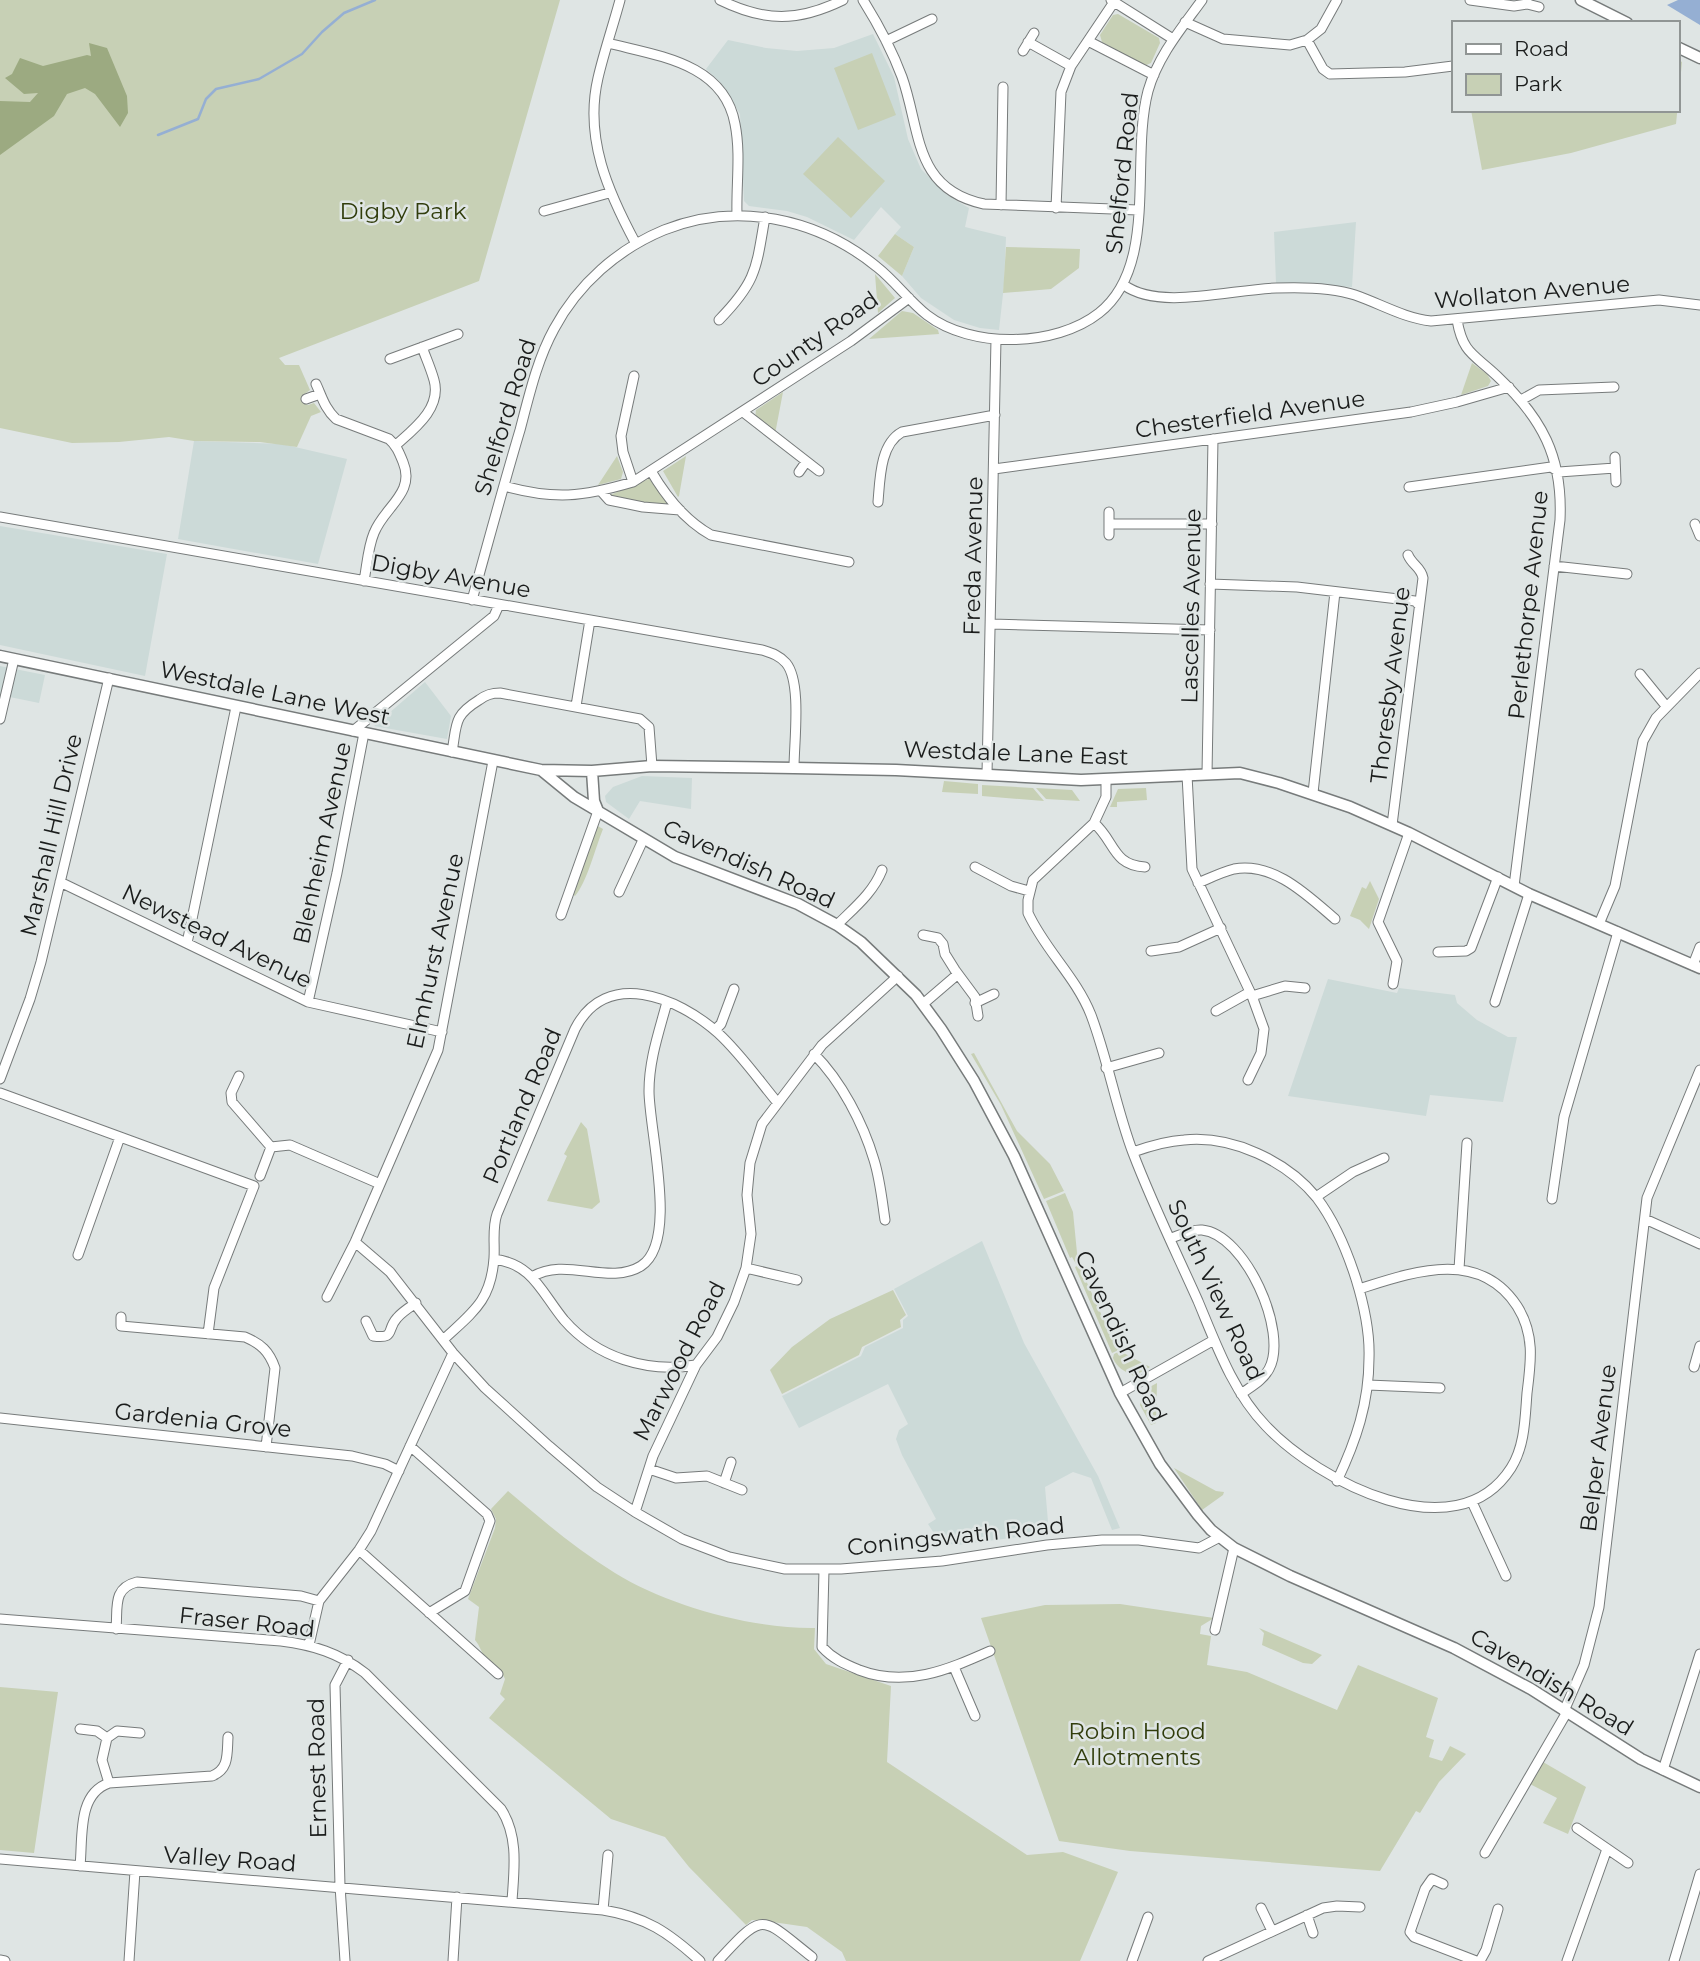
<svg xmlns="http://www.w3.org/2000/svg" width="1700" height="1961" viewBox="0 0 1700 1961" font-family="Montserrat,sans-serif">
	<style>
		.built { fill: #ccdad8 }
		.green { fill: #c7d0b5 }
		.forest { fill: #9caa81 }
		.water { fill: #95afd3 }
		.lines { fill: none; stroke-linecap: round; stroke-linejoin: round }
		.stream { stroke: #95afd3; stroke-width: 2.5 }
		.minor-casing { stroke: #777b7b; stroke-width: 11 }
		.tertiary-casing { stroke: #777b7b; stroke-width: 13 }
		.minor { stroke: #fff; stroke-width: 9 }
		.tertiary { stroke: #fff; stroke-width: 10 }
		.labels { text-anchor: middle; stroke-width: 5; stroke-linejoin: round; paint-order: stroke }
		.street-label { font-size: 23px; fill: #1a1c1b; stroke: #dfe5e4 }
		.park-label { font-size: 23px; fill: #313d0c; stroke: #dfe5e4 }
	</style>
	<rect width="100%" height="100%" fill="#dfe5e4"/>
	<path class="built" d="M873 34 894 77 908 139 921 169 947 195 969 208 965 227 1006 237 1004 285 999 330 980 328 954 320 921 298 902 276 914 247 895 234 901 227 881 207 854 240 807 217 787 211 749 206 744 201 740 114 720 82 706 69 728 40 766 48 797 51 834 48Z
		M1356 222 1352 287 1276 283 1274 232Z
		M194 441 282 444 347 459 318 564 178 539Z
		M0 526 167 554 145 676 0 645Z
		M0 666 45 675 39 703 0 695Z
		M425 682 451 716 447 739 374 726Z
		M642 776 692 778 691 809 640 801 629 819 606 802 605 796 613 787Z
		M1328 979 1397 993 1399 988 1455 995 1457 1003 1477 1020 1508 1037H1517L1503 1102 1430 1095 1426 1116 1288 1096Z
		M982 1241 1024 1343 1098 1476 1120 1528 1112 1530 1091 1478 1073 1472 1045 1487 1049 1533 958 1545 943 1543 939 1541 928 1524 936 1519 902 1455 896 1439 899 1430 908 1424 888 1384 799 1428 782 1396 861 1356 865 1347 903 1328V1320L908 1316 894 1289Z"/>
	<path class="green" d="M0 0H560L479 281 279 358 285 365H299L310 390 302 396V402L308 405 314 403 321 412 311 416 297 447 260 442 194 441 169 437 119 442 72 443 0 428Z
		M1118 14 1159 38 1160 43 1151 63 1144 66 1102 42 1100 35 1113 15Z
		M872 53 896 115 858 130 834 68Z
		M1677 59 1682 62 1676 124 1571 153 1482 170 1471 110H1677Z
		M838 137 885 181 851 218 803 174Z
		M895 234 914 247 902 276 878 256Z
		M1006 247 1080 249 1079 268 1051 289 1003 293Z
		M875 274 895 298 878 313Z
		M902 311 913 313 938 330 939 334 869 339Z
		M1472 363 1487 374 1491 381 1488 386 1461 395Z
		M783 392 775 434 755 419 756 410Z
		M617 456 623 472 621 479 598 485Z
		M686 456 679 496 678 497 663 471Z
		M651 478 669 503 665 506 631 502 610 495Z
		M944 781 978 784V794L942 792Z
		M982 785 1033 788 1044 801 982 796Z
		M1036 788 1072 790 1080 801 1046 799Z
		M1146 788 1147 800 1117 802V807H1110L1118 789Z
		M596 825 603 829C595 849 587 882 575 896L572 894Z
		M1370 881 1379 899 1369 929 1360 920 1350 916 1362 887 1366 889Z
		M974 1053 1017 1131 1050 1164 1064 1191 1044 1199 1001 1105 971 1054Z
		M581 1122 587 1129 600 1202 592 1209 547 1201 567 1156 564 1154Z
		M1065 1193 1073 1212 1078 1263 1076 1264 1072 1257 1070 1258 1046 1201Z
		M1079 1265 1112 1338 1121 1349 1112 1353 1075 1267Z
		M893 1290 906 1315 900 1320 901 1327 862 1347 859 1355 782 1394 770 1370 792 1347 830 1319Z
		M1120 1351 1150 1367 1134 1376C1124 1371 1117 1368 1113 1358L1114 1354Z
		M1157 1383 1156 1423 1151 1425 1140 1405 1144 1390Z
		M1174 1468 1216 1491 1224 1492 1223 1495 1202 1510Z
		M508 1491C542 1520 576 1549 615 1573 668 1606 753 1629 815 1628L814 1649 826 1664 891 1686 887 1762 1027 1855 1063 1852 1118 1872 1080 1961H846L842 1952 807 1927 758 1920H752L746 1925 689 1867 665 1837 611 1819 489 1718 505 1699 500 1694 505 1679C501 1668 490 1665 484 1656 481 1651 480 1646 475 1640L479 1607 468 1599 495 1528 496 1519 491 1509Z
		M1120 1604 1214 1618 1201 1626 1200 1634 1211 1636 1207 1665 1247 1672 1337 1710 1358 1665 1438 1698 1426 1737 1434 1740 1429 1757 1442 1761 1450 1746 1466 1754 1439 1782 1420 1813 1416 1811 1380 1871 1130 1851 1059 1841 981 1618 1045 1605Z
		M1259 1628 1322 1655 1312 1664 1303 1663 1262 1645 1264 1633Z
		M0 1687 58 1692 34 1853 0 1850Z
		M1543 1762 1586 1787 1568 1834 1543 1823 1557 1798 1530 1784Z"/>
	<path class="forest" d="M89 43 107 48 127 96 128 113 120 127 95 94 85 88 67 94 54 116 0 155V101L30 102 38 93 24 94 5 78 12 74 20 58 43 66 87 55 91 56Z"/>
	<path class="water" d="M1678 0H1700V25L1667 5Z"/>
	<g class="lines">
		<path class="stream" d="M158 135 198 119 206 99 216 89 259 79 302 54 322 32 344 13 375 0"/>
		<defs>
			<path id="minor" d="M620 0C613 26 604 52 598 78 584 138 608 192 636 244
				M720 0C765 22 798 22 843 0
				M863 0C878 24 892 50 902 77 921 130 913 189 984 204L1138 210
				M1111 0 1173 39
				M1470 0 1514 6 1527 4V0
				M1527 4 1539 7
				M1185 22 1223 39 1290 45 1307 40 1321 29 1337 0
				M1307 40 1323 69 1330 74 1405 72 1453 66
				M886 41 932 19
				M1088 41 1154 75
				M1028 42 1071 66
				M608 43C658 56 724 63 735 124 741 154 736 185 737 215
				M1023 51 1034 33
				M1001 205 1003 87
				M1056 208 1061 92 1071 66 1114 2
				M544 211 609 193
				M1124 285C1159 311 1233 289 1276 288 1302 287 1331 287 1355 295 1381 304 1404 318 1431 321L1659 300 1700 305
				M719 320C757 281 756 269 765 217
				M1457 320C1463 354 1474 354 1497 376 1542 418 1563 457 1560 520L1514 886
				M390 359 458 334
				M316 384C322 397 325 409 336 419L389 439C396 445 399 452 403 462 416 493 384 507 374 533 368 547 367 565 364 581
				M306 399 320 394
				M1521 400 1539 390 1614 387
				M743 412 819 471
				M396 445C414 429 442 408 434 380 431 369 426 358 422 347
				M1615 457 1616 482
				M994 469 1411 412 1457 402 1509 387
				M651 471C665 495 686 521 711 535L849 562
				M799 472 806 462
				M633 482 623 452 621 436 634 376
				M504 486C555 500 582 497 633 482L851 341 909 298
				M1409 487 1551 467 1559 472 1615 468
				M601 491 609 500 643 507 680 510
				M878 502C880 479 880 444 902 432L995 415
				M0 517 762 650C771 653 779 655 786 663 802 682 794 742 794 768
				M1109 524H1212
				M1695 524 1700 536
				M1109 535V512
				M1554 566 1627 574
				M1210 584 1297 587 1415 601 1419 605
				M472 600C488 543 503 487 520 430 529 396 537 360 554 329 578 284 618 249 664 230 737 201 817 218 877 267 895 281 909 301 927 315 971 349 1056 347 1099 313 1159 266 1130 159 1148 91 1158 56 1181 29 1202 0
				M991 624 1210 630
				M1640 674 1666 706
				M576 706 590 620
				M0 719 14 659
				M353 731 494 616 499 605
				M452 752C457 724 453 716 479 700 486 695 491 693 500 693L640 719 649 727 652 766
				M987 774 996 339
				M1207 774 1213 439
				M1187 775 1192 869 1252 996 1264 1029 1261 1053 1248 1080
				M1106 780V797L1094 823 1033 880 1028 900V913C1045 950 1076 977 1091 1015 1108 1060 1116 1108 1133 1153 1152 1203 1176 1252 1198 1301 1216 1344 1233 1392 1266 1426 1318 1481 1456 1554 1511 1468 1525 1446 1525 1418 1527 1393 1531 1362 1535 1334 1517 1306 1479 1248 1413 1272 1359 1289
				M1313 793 1335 592
				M1094 823C1115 841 1112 865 1145 867
				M1392 825 1423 578C1421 567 1412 565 1408 555
				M975 867 1011 886 1029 891
				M60 882 308 1002 442 1032
				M1198 883C1210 878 1222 872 1234 869 1274 862 1307 895 1335 919
				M619 892 643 840
				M561 915 598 811
				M1599 924 1615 886 1643 741 1656 718 1700 673
				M837 925C854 908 873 893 882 870
				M923 935 938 938 943 944 945 954 955 970 975 997 978 1016
				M187 943 236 707
				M1151 951 1179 947 1221 928
				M1438 952 1466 951 1471 948 1498 877
				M1693 965 1700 947
				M1393 984 1397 961 1378 922 1409 833
				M1252 996 1285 986 1305 988
				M308 1002 337 873 364 733
				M1495 1002 1529 894
				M975 1003 994 994
				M923 1004 958 974
				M1216 1011 1250 992
				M715 1030 721 1024 734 989
				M814 1054C841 1081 863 1123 874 1160 880 1179 882 1200 885 1220
				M1106 1068 1159 1053
				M239 1076 231 1093 232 1102 271 1147
				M0 1079 30 999 41 962 109 678
				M0 1093 254 1186 214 1288 208 1334
				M1133 1152C1150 1146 1166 1141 1184 1140 1232 1135 1287 1161 1317 1198 1335 1222 1347 1251 1356 1279 1364 1305 1370 1331 1369 1358 1369 1403 1356 1441 1337 1481
				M260 1176 271 1147 290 1145 380 1184
				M1316 1197 1353 1172 1384 1158
				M1552 1199 1564 1117 1618 932
				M1645 1219 1700 1244
				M1171 1238C1180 1235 1192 1229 1202 1230 1245 1234 1289 1332 1269 1369 1263 1380 1252 1386 1241 1394
				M355 1242 390 1272 453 1353 485 1388 549 1446 597 1487 635 1512 682 1539 729 1557 785 1569H841L942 1561 1047 1545 1102 1540H1139L1199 1548 1220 1537
				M78 1255 120 1137
				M494 1259C533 1264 541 1292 564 1320 597 1358 647 1373 696 1365
				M746 1268 797 1280
				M1459 1269 1467 1143
				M532 1277C565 1256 609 1286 641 1266 679 1242 649 1131 649 1091 649 1060 659 1032 667 1002
				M327 1297 355 1242 438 1050 493 761
				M121 1317V1326L245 1337C261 1344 269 1351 275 1368L266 1447
				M366 1321 373 1336C396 1339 386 1330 397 1318 402 1312 410 1307 416 1303
				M443 1340C473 1312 491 1301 494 1258 495 1243 492 1228 497 1214L575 1029C606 968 678 997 718 1033 740 1053 758 1079 777 1102
				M1694 1367 1700 1346
				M1368 1385 1440 1388
				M1120 1393 1214 1340
				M0 1418 352 1456 385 1464 399 1471
				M410 1446 487 1514 490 1521 465 1591 429 1613
				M649 1469 676 1478 707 1476 742 1490
				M724 1483 731 1462
				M1472 1502 1506 1576
				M635 1512 653 1456 696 1365 717 1337 734 1302 746 1268 751 1234 747 1195 750 1163 762 1124 822 1045 898 976
				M359 1550 498 1674
				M824 1570 822 1647C833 1659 845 1664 859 1670 906 1688 947 1670 990 1651
				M0 1619 281 1641C313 1645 339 1653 365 1673L501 1809C519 1837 514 1870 512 1901
				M116 1629C118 1608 112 1588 137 1582L301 1596 319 1601
				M1215 1630 1234 1548
				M309 1645 319 1601 359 1550 371 1531 453 1353
				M954 1667 975 1716
				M1564 1711 1584 1665 1599 1607 1647 1198 1700 1070
				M80 1729 97 1731 107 1738
				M1663 1770 1700 1654
				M109 1783 102 1760 107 1738 117 1731 140 1733
				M1577 1828 1628 1863
				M1485 1853 1567 1712
				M0 1859 603 1910C646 1917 668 1932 700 1961
				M80 1866C83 1837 77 1794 109 1783L212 1776C229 1769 227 1755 228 1737
				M1443 1884 1432 1879 1425 1889 1410 1932 1414 1937 1476 1961
				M1261 1908 1272 1931
				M603 1910 608 1855
				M1307 1915 1313 1933
				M0 1960 5 1961
				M129 1961 135 1871
				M345 1961 340 1886 335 1685 348 1660
				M453 1961 457 1897
				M718 1961C765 1910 760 1916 812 1957
				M1132 1961 1148 1917
				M1208 1961 1323 1908 1337 1906 1360 1907
				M1480 1961 1486 1950 1498 1909
				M1567 1961 1607 1849
				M1674 1961 1700 1874"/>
			<path id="tertiary" d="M1581 0 1627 23
				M1677 47 1700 58
				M0 656 541 770 592 771 652 766 794 768 896 770 1081 780 1240 773 1279 783 1350 807 1409 833 1529 894 1700 968
				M541 770 574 797 675 857 798 904 837 925 861 942 916 995 941 1029 974 1081 1014 1156 1120 1393 1160 1464 1198 1515 1211 1530 1234 1548 1290 1576 1454 1648 1531 1689 1641 1759 1700 1787
				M592 771 594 801 598 811"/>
		</defs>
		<use href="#minor" class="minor-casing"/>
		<use href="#tertiary" class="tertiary-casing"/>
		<use href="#minor" class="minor"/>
		<use href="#tertiary" class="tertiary"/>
	</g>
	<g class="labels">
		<g class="street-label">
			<text transform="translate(1122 173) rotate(-84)" y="8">Shelford Road</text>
			<text transform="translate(1532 292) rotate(-5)" y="8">Wollaton Avenue</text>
			<text transform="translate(815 339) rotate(-35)" y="8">County Road</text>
			<text transform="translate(1250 414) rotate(-8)" y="8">Chesterfield Avenue</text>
			<text transform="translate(505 417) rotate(-73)" y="8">Shelford Road</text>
			<text transform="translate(973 556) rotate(-89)" y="8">Freda Avenue</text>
			<text transform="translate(451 576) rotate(10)" y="8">Digby Avenue</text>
			<text transform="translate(1528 605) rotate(-84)" y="8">Perlethorpe Avenue</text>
			<text transform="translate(1191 606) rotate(-89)" y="8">Lascelles Avenue</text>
			<text transform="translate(1390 685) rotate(-83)" y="8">Thoresby Avenue</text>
			<text transform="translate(275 693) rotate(12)" y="8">Westdale Lane West</text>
			<text transform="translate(1016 753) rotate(2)" y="8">Westdale Lane East</text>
			<text transform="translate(51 835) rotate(-77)" y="8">Marshall Hill Drive</text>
			<text transform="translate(322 843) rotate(-78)" y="8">Blenheim Avenue</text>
			<text transform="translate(749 864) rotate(24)" y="8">Cavendish Road</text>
			<text transform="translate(217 936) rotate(26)" y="8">Newstead Avenue</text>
			<text transform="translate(435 951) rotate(-78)" y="8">Elmhurst Avenue</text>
			<text transform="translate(522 1106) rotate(-67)" y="8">Portland Road</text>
			<text transform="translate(1216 1290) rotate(65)" y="8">South View Road</text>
			<text transform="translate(1121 1336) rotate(65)" y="8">Cavendish Road</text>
			<text transform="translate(679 1361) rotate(-63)" y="8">Marwood Road</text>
			<text transform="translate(203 1420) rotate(6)" y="8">Gardenia Grove</text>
			<text transform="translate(1598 1448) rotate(-83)" y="8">Belper Avenue</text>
			<text transform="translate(956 1536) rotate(-6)" y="8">Coningswath Road</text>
			<text transform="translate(247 1622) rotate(6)" y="8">Fraser Road</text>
			<text transform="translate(1552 1682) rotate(31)" y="8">Cavendish Road</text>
			<text transform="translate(317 1768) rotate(-91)" y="8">Ernest Road</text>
			<text transform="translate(230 1859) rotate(4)" y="8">Valley Road</text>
		</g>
		<g class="park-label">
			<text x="403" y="219">Digby Park</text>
			<text x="1137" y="1739">Robin Hood<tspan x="1137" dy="26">Allotments</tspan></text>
		</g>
	</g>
	<rect x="1452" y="21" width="228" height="91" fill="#dfe5e4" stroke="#909594" stroke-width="2"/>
	<rect x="1466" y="44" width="35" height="10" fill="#ffffff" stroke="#909594" stroke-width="2"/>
	<text x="1514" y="56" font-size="21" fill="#1a1c1b">Road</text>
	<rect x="1466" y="74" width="35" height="21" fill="#c7d0b5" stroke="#909594" stroke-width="2"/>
	<text x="1514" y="91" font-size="21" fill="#1a1c1b">Park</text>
</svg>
